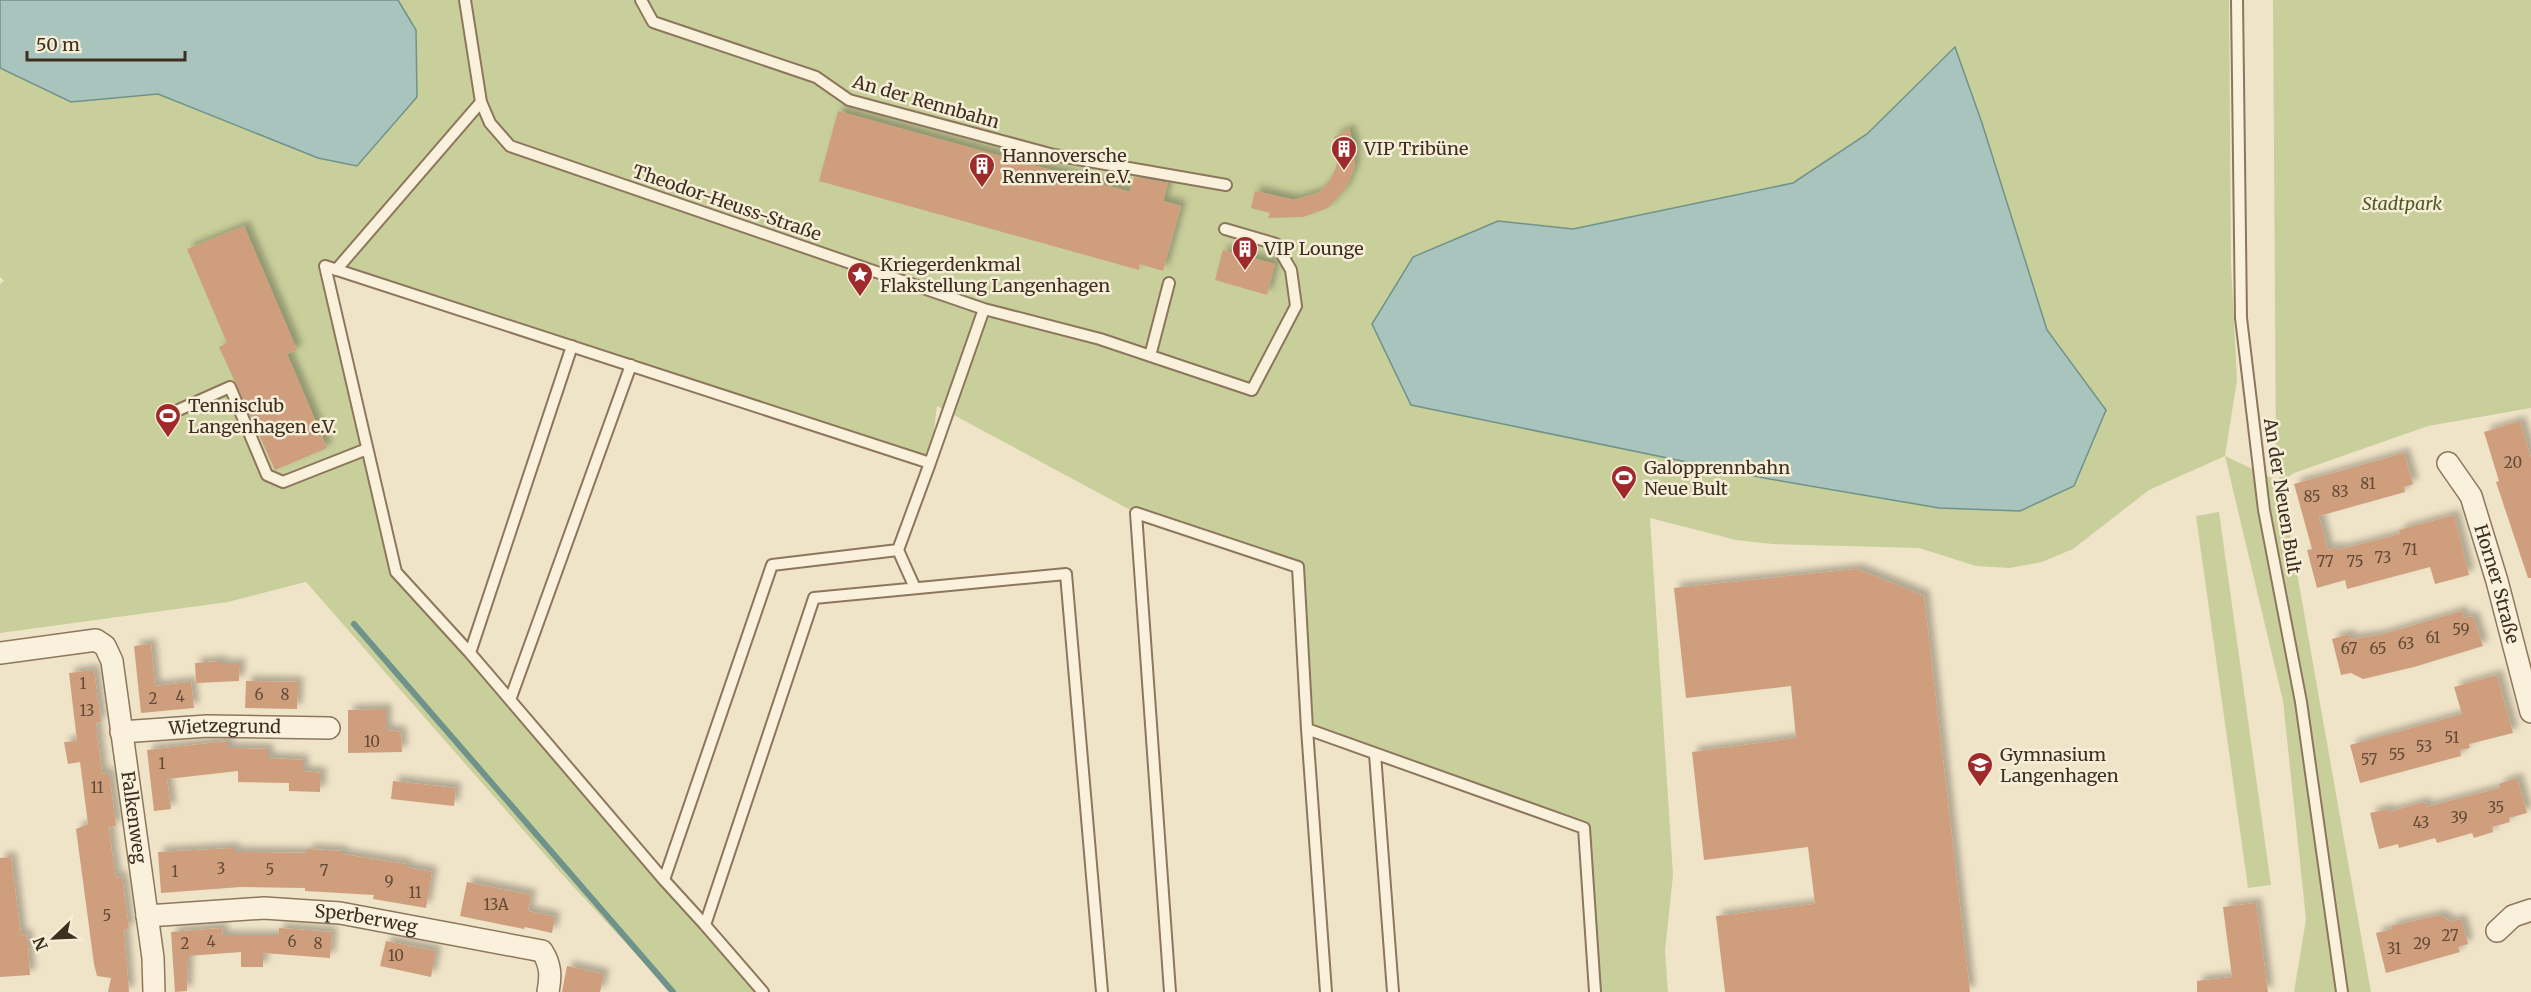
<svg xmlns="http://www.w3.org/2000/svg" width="2531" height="992" viewBox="0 0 2531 992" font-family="Merriweather,serif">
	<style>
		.green { fill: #c9cf9b }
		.water { fill: #a9c4bc; stroke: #6f938a; stroke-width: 1.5 }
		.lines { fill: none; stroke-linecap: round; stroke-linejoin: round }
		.stream { stroke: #6f938a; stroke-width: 6 }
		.building { fill: #cf9f7d; filter: url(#shadow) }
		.lane-casing { stroke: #8d765c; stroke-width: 14 }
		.street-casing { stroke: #8d765c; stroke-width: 24 }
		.lane { stroke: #faf1dc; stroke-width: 10 }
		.street { stroke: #faf1dc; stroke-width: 21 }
		.labels { text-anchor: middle; stroke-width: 5; stroke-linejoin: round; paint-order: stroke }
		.number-label { font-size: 15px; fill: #624a37 }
		.street-label { font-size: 18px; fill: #3d2e20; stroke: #f7eed8 }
		.poi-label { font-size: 18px; fill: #3d2e20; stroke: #f7eed8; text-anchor: start }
		.park-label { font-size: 18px; font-style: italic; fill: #4d5a26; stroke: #f7eed8 }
	</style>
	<defs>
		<filter id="shadow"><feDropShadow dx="5.5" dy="-5.5" stdDeviation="3" flood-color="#0004"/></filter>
	</defs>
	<rect width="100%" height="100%" fill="#f0e4c8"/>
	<path class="green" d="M398 0H2229L2231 264 2237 380 2225 456 2280 482 2276 454 2273 0H2531V408L2428 426 2294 473 2281 482 2371 992H2294L2306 919 2283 701 2225 456 2149 490 2073 549 2042 562 2010 568 1976 566 1919 548 1772 544 1736 540 1650 518 1673 875 1665 951 1668 992H1595L1584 828 1307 729 1298 567 1136 513 937 406 930 463 326 266 396 572 763 992H671L559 871 306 582 228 602 0 633V284L4 281 0 277V68L71 102 158 94 318 158 416 30Z
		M2219 512 2271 885 2248 888 2196 516Z"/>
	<path class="water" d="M0 0H398L416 30 417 97 357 166 318 158 158 94 71 102 0 68Z
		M1955 47 1982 123 2047 330 2106 410 2074 486 2020 511 1939 508 1764 478 1411 405 1372 324 1413 257 1498 221 1573 229 1793 183 1867 134Z"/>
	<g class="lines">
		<path class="stream" d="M354 624 673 992"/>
	</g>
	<path class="building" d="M838 111 1130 192 1134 177 1168 183 1163 201 1181 206 1163 271 1140 264 1139 270 819 181Z
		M1349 129 1355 149 1354 169 1346 188 1328 208 1303 217 1268 218 1270 213 1251 208 1255 191 1294 200 1318 193 1329 182 1336 168 1338 152 1334 137Z
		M244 226 297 350 287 354 327 448 275 470 219 347 227 343 187 249Z
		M1223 250 1275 264 1267 295 1215 280Z
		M2520 421 2531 458V578H2528L2496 482 2499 481 2484 432Z
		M2404 453 2413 484 2404 487 2405 492 2319 516 2328 550 2337 547 2338 550 2400 534 2399 530 2454 515 2469 575 2435 584 2430 567 2347 589 2345 580 2317 588 2307 550 2312 549 2294 484Z
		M1857 569 1924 596 1970 992H1725L1716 916 1815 904 1808 847 1704 860 1692 752 1796 738 1791 686 1686 698 1674 588Z
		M2462 611 2464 618 2473 616 2483 646 2414 667 2363 679 2351 673 2341 675 2332 639 2349 634 2350 639 2380 635Z
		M151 644 155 686 191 682 194 708 141 713 134 646Z
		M221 661V664H240L239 681 196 683 195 663Z
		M94 670 101 722 96 723 99 749 102 774 109 773 116 826 109 827 112 853 116 878 122 877 129 929 124 930 129 992H108L111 978 97 976 94 964 76 829 88 824 80 762 68 764 64 742 77 741 69 673Z
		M2497 675 2513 733 2469 744 2470 748 2460 750 2461 756 2360 783 2350 745 2462 714 2454 687Z
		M246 681 298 682 297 709 245 708Z
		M386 709V730L401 732 402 752 348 753V710Z
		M228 741V748L268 749V758L303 760V771L321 773 320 792 289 791V783L238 782V771L167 779 171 809 154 811 147 750Z
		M2517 778 2527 813 2509 818 2510 822 2492 827 2493 832 2474 838 2472 833 2437 843 2435 838 2399 848 2398 844 2379 849 2370 813 2388 809V812L2425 802 2426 807 2500 788 2499 784Z
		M393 781 456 788 454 806 391 799Z
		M234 848V852L307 853V849L342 851V854L406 864V867L432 872 426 908 373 899 374 895 305 891V888L241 887 161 893 158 852Z
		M11 857 21 935 27 934 30 975 0 977V858Z
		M467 882 531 895 528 911 555 917 552 933 525 927 524 929 460 916Z
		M2256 903 2268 992H2197V981L2232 977 2223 907Z
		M2440 915 2451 922 2461 919 2468 944 2458 947 2460 952 2386 973 2376 933 2392 929 2391 926Z
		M222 928 223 936H278L279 928 332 932 330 958 263 953V967H241V952L188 956 187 991 175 992 171 932Z
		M386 941 436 951 431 977 380 966Z
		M567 966 604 974 600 992H562Z"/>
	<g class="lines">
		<defs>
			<path id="lane" d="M641 0 653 22 816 77 849 100 1054 155 1226 185
				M2237 0 2241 318 2264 510 2301 702 2342 992
				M481 102 490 123 510 146 984 309 930 463
				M336 270 481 102 465 0
				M984 309 1100 339 1252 390 1296 306 1291 270 1276 244 1225 229
				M1150 356 1169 283
				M174 412 230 387 267 475 283 482 367 449
				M898 550 915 588
				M470 653 572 346
				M510 700 631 365
				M1307 729 1326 992
				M1375 754 1393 992
				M664 880 772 565 898 550 930 463 325 266 396 572 470 653 664 880 705 925
				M763 992 705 925 814 598 1066 574 1102 992
				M1170 992 1136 513 1298 567 1307 729 1584 828 1595 992"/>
			<g id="street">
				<path id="s1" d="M2448 463 2471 496 2497 581 2531 712"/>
				<path id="s2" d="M0 653 96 640 105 646 112 661 153 958 154 992"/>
				<path id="s3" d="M121 732 207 726 329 728"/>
				<path id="s4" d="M147 916 264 908 340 913 542 951C551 965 551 976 548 992"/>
				<path d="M2497 931 2513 916 2531 910"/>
			</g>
		</defs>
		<use href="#lane" class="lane-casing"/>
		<use href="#street" class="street-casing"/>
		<use href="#lane" class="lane"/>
		<use href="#street" class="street"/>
	</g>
	<defs>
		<symbol id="building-pin" viewBox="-11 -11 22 30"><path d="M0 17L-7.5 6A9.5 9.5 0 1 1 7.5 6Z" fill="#9e2a2b" stroke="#f7eed8"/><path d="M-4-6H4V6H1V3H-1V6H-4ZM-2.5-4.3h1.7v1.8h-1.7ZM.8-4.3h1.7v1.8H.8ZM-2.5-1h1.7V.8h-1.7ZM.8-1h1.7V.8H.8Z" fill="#fff"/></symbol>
		<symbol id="sight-pin" viewBox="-11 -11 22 30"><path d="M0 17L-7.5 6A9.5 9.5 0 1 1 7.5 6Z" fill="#9e2a2b" stroke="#f7eed8"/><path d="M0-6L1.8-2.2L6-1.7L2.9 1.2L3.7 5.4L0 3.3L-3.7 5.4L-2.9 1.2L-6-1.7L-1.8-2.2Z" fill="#fff"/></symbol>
		<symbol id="stadium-pin" viewBox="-11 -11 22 30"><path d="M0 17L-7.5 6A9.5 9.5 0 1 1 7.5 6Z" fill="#9e2a2b" stroke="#f7eed8"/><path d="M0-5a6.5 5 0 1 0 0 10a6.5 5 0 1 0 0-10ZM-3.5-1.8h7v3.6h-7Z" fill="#fff"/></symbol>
		<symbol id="school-pin" viewBox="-11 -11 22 30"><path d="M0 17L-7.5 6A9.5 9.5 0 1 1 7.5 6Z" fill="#9e2a2b" stroke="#f7eed8"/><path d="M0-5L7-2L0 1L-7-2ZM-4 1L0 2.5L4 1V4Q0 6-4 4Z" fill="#fff"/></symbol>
	</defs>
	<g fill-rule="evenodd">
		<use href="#building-pin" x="1329" y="134" width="30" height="40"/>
		<use href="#building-pin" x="967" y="151" width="30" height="40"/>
		<use href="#building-pin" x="1230" y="234" width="30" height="40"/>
		<use href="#sight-pin" x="845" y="260" width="30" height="40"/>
		<use href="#stadium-pin" x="153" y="401" width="30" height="40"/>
		<use href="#stadium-pin" x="1609" y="463" width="30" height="40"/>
		<use href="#school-pin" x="1965" y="750" width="30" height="40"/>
	</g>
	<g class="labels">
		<g class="number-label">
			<text x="2513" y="468">20</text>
			<text x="2368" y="489">81</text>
			<text x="2340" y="497">83</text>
			<text x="2312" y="502">85</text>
			<text x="2410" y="555">71</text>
			<text x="2383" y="563">73</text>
			<text x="2325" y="567">77</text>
			<text x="2355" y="567">75</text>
			<text x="2461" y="635">59</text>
			<text x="2433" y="643">61</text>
			<text x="2406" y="649">63</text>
			<text x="2349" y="654">67</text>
			<text x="2378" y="654">65</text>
			<text x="83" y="689">1</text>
			<text x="259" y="700">6</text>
			<text x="285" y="700">8</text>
			<text x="180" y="702">4</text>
			<text x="153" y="704">2</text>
			<text x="87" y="716">13</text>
			<text x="2452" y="743">51</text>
			<text x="372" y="747">10</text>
			<text x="2424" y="752">53</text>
			<text x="2397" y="760">55</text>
			<text x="2369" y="765">57</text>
			<text x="162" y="769">1</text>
			<text x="97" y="793">11</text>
			<text x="2496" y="813">35</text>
			<text x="2459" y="823">39</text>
			<text x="2421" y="828">43</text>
			<text x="221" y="874">3</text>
			<text x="270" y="875">5</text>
			<text x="324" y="876">7</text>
			<text x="175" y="877">1</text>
			<text x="389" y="887">9</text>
			<text x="415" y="898">11</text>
			<text x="496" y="910">13A</text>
			<text x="107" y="921">5</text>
			<text x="2450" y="941">27</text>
			<text x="211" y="947">4</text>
			<text x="292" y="947">6</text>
			<text x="185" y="949">2</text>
			<text x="318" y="949">8</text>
			<text x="2422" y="949">29</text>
			<text x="2394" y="954">31</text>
			<text x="396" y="961">10</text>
		</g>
		<g class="street-label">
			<text transform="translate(926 102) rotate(16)" y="6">An der Rennbahn</text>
			<text transform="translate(727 203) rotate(19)" y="6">Theodor-Heuss-Straße</text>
			<text transform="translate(2282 496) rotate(81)" y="6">An der Neuen Bult</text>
			<text dy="6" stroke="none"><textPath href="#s1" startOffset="132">Horner Straße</textPath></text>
			<text dy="6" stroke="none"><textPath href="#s3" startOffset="104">Wietzegrund</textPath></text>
			<text dy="6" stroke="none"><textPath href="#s2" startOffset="282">Falkenweg</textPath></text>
			<text dy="6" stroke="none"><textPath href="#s4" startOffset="220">Sperberweg</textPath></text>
		</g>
		<g class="poi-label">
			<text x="1364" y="155">VIP Tribüne</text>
			<text x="1002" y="162">Hannoversche<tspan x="1002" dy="21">Rennverein e.V.</tspan></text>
			<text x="1264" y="255">VIP Lounge</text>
			<text x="880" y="271">Kriegerdenkmal<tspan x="880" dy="21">Flakstellung Langenhagen</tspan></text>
			<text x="188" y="412">Tennisclub<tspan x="188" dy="21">Langenhagen e.V.</tspan></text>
			<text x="1644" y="474">Galopprennbahn<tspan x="1644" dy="21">Neue Bult</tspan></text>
			<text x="2000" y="761">Gymnasium<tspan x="2000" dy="21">Langenhagen</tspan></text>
		</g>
		<g class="park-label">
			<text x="2402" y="210">Stadtpark</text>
		</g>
	</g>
	<g transform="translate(54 938) rotate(247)" stroke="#f7eed8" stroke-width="4.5" paint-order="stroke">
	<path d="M0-4.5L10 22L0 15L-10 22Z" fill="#3d2e20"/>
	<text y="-9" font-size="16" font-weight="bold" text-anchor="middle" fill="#3d2e20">N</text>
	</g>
	<path d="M27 51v9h158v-9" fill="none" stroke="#3d2e20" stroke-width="3"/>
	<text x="36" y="51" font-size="18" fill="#3d2e20" stroke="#f7eed8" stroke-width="4.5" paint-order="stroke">50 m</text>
</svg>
